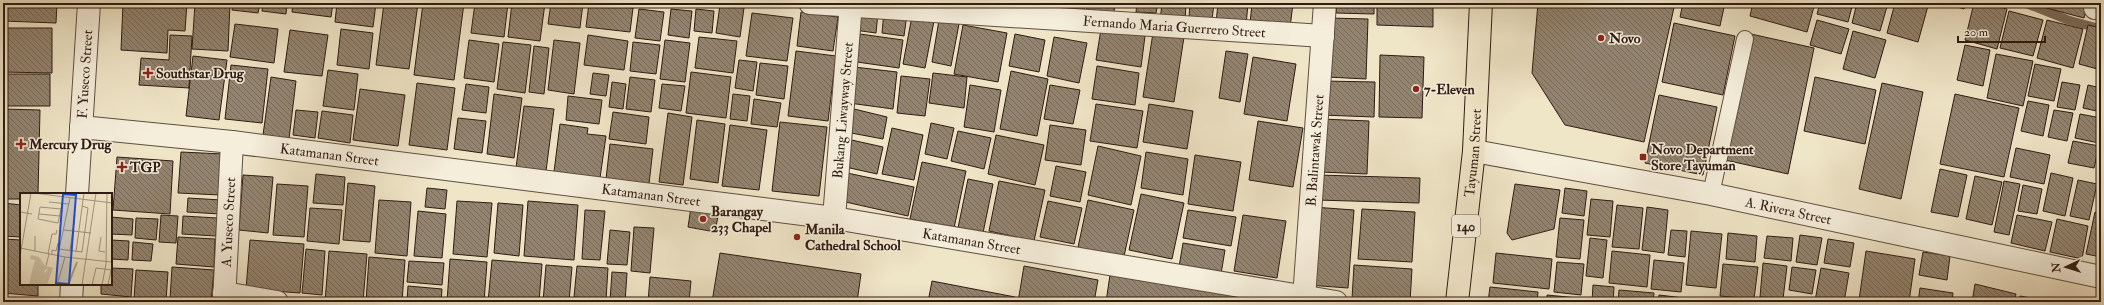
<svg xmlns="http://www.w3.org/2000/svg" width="2104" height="305" viewBox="0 0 2104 305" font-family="'IM FELL Double Pica',serif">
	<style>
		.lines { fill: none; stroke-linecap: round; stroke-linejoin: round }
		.stream { stroke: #7b6b59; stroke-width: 9 }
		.building { fill: url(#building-back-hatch); stroke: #2f1b12 }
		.service-casing { stroke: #5f4e3f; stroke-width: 18 }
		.minor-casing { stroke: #5f4e3f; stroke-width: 24 }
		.tertiary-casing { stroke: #5f4e3f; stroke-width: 24 }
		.primary-casing { stroke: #2f1b12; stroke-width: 24 }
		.service { stroke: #f5eedb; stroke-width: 16 }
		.minor { stroke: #f5eedb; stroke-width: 22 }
		.tertiary { stroke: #f5eedb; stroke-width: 22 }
		.primary { stroke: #efe5c7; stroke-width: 22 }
		.poi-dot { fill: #8f2418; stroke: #f5eedb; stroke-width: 1.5 }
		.labels { text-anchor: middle; stroke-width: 3; stroke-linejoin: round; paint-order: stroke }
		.shield { fill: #f5eedb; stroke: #6a5a4e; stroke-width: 1 }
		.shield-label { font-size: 13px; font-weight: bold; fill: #2f1b12 }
		.street-label { font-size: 14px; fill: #2f1b12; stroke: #f5eedb }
		.poi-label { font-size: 14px; font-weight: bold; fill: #2f1b12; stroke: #f5eedb; text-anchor: start }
		.inset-river { fill: none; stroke: #aea089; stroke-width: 2 }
		.inset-road { fill: none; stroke: #a2947f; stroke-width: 1 }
		.view { fill: #1d4ed8; fill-opacity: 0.15; stroke: #1d4ed8; stroke-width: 2 }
		.inset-edge { fill: none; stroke: #2f1b12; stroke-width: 2 }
	</style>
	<defs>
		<pattern id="building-back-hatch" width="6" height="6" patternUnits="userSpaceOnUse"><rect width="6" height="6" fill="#938470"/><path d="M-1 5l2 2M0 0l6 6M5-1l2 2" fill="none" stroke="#786b5b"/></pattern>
	</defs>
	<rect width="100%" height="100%" fill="#efe5c7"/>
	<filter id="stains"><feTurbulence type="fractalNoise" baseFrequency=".005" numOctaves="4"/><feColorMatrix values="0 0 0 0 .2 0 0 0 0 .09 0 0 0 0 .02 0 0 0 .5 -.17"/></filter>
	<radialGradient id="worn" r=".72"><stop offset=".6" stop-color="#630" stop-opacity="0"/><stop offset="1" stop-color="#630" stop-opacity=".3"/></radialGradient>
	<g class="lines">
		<path class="stream" d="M2025 3 2068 20 2101 29"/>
	</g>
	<path class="building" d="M3 3H57L56 23 3 21Z
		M123 3H187L185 31 168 30 167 53 121 50Z
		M195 3H230L228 51 192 49Z
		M233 3H260L258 13 232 10Z
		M263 3H287L286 14 262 11Z
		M293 3H333L331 17 292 12Z
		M337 3H376L373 27 335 22Z
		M384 3H418L409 69 376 65Z
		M423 3H464L454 80 414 75Z
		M475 3H508L504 37 471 33Z
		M512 3H545L540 41 508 37Z
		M551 3H583L580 28 548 24Z
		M589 3 633 8 630 32 586 27Z
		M991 3H1030L1029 8Z
		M1034 3H1052L1051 11 1033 9Z
		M1056 3H1085L1084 13 1056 10Z
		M1087 3H1115L1113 21 1086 18Z
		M1137 3H1158L1156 13 1136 12Z
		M1162 3H1186L1185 23 1160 21Z
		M1190 3H1214L1212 20 1189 18Z
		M1218 3H1248L1246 26 1216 23Z
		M1252 3H1293L1290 28 1250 24Z
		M1337 3H1374V14L1336 13Z
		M1377 3H1433V27L1377 25Z
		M1538 3H1675L1644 142 1565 125 1532 73Z
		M1683 3H1725L1720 26 1680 17Z
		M1753 3H1815L1807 32 1750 16Z
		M1820 3H1853L1848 22 1817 14Z
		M1857 3H1888L1880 31 1852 23Z
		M1895 3H1915L1928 6 1918 42 1887 33Z
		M1944 3H1965L1964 9Z
		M1974 3H1985L2007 9 1997 49 1965 40Z
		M2036 3H2088L2084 18 2035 5Z
		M720 5 744 8 740 37 716 33Z
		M639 9 664 12 660 41 635 38Z
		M671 9 692 11 689 38 668 35Z
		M696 9 714 11 712 33 694 31Z
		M857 10 878 13 876 33 854 30Z
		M884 11 907 14 904 36 882 33Z
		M2009 11 2043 20 2033 56 2000 48Z
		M801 12 838 17 833 51 797 46Z
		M752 13 793 18 787 61 746 56Z
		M912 16 934 21 925 68 903 64Z
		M1329 18 1368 19 1366 79 1327 77Z
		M939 20 959 24 951 66 932 62Z
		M1817 20 1849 29 1841 54 1810 45Z
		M2047 20 2083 29 2073 68 2037 58Z
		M1674 23 1735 36 1723 95 1662 82Z
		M235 24 278 29 274 63 230 57Z
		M963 25 1007 33 998 82 954 74Z
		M2088 25 2101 28V70L2079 64Z
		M3 28H52V73L3 72Z
		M341 29 373 33 369 69 337 65Z
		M1101 29 1145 36 1141 67 1096 60Z
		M290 30 328 35 322 76 284 72Z
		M1853 31 1886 40 1875 78 1843 69Z
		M1153 33 1184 37 1174 102 1143 97Z
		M860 34 903 40 899 68 857 62Z
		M1015 34 1045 40 1039 72 1009 66Z
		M1751 34 1814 48 1788 174 1725 160Z
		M170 35 192 36 189 88 139 85 141 58 169 60Z
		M588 35 628 41 624 70 584 65Z
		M699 37 737 41 733 73 695 68Z
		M1054 37 1087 43 1079 83 1047 76Z
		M469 40 499 44 494 82 464 78Z
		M554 40 580 43 574 94 548 90Z
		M665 40 690 43 685 82 660 79Z
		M503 42 531 45 525 93 497 89Z
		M633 42 660 45 656 74 630 71Z
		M1965 45 1990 50 1983 86 1957 80Z
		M534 46 549 48 544 94 529 92Z
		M796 51 836 56 828 121 788 116Z
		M1226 51 1248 54 1240 102 1219 98Z
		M1996 54 2033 61 2023 106 1987 98Z
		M1380 55 1424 57 1422 118 1379 117Z
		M193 56 227 60 219 120 186 116Z
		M1253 57 1296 64 1287 121 1244 114Z
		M739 60 757 62 753 91 735 88Z
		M760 63 788 66 784 99 756 95Z
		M2035 64 2061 69 2054 101 2028 96Z
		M231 65 268 69 262 123 225 119Z
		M1097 66 1139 73 1135 105 1092 99Z
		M854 67 897 72 893 109 849 103Z
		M328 70 358 74 354 110 323 106Z
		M1011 71 1048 79 1037 136 1000 129Z
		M691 72 731 77 726 118 686 113Z
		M593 73 609 75 606 96 590 94Z
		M933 73 967 77 964 108 929 103Z
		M3 74H50V106H3Z
		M901 76 930 79 925 116 897 113Z
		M271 77 296 81 289 139 263 135Z
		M630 77 655 80 651 112 626 109Z
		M1815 77 1876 90 1865 144 1804 131Z
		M1323 81 1375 82 1374 117 1322 115Z
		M612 82 626 84 623 109 609 107Z
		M2062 82 2080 85 2075 110 2057 107Z
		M417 83 455 88 447 150 409 145Z
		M1882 83 1923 92 1901 199 1859 189Z
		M466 84 489 87 486 113 462 110Z
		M662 84 685 86 681 111 659 108Z
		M970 85 1001 90 994 132 964 127Z
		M1050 85 1080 90 1073 124 1044 119Z
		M2088 85 2101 88V112L2083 108Z
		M360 89 405 95 398 146 353 140Z
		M494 94 522 98 514 158 487 154Z
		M733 94 750 96 747 121 730 119Z
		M1955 94 2019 108 2004 177 1940 164Z
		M1659 95 1717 107 1703 175 1645 163Z
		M568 96 602 100 599 124 566 120Z
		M754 99 781 103 777 127 751 124Z
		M2028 101 2049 105 2043 136 2021 131Z
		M1096 104 1143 111 1137 148 1090 141Z
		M1149 104 1193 111 1187 149 1143 142Z
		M524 106 554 109 546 171 516 168Z
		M850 108 887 117 883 139 846 132Z
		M3 109 40 110 38 194H21V199H3Z
		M296 110 318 112 315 138 293 135Z
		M2054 110 2073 113 2067 141 2048 137Z
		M322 111 353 115 350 143 318 138Z
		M613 112 649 117 646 144 609 139Z
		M668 113 692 117 683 185 659 182Z
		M2080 114 2101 118 2099 143 2075 138Z
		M458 118 486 121 482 153 454 149Z
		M1321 119 1369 121 1367 174 1320 172Z
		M697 120 725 124 718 183 690 179Z
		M1258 121 1303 128 1293 187 1249 180Z
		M780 122 827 127 819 196 772 191Z
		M931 123 954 128 947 159 925 154Z
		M560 124 588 128 587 134 606 136 600 178 554 172Z
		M730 125 767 130 759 190 722 186Z
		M1050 125 1086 130 1081 165 1045 160Z
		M892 128 923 135 914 180 882 174Z
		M958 131 991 138 984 169 951 161Z
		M996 135 1044 145 1035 185 988 174Z
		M847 139 883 147 877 174 841 166Z
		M2073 141 2099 146 2094 168 2068 163Z
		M610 144 653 149 649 184 606 179Z
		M1098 146 1141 156 1131 205 1088 195Z
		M2016 148 2050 155 2044 184 2010 177Z
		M181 152 223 154 220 195 178 193Z
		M1146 152 1188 159 1183 195 1141 188Z
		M1195 155 1241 162 1233 211 1188 204Z
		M117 157 173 161 170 214 113 210Z
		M922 162 966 171 954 228 910 219Z
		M1056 166 1086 172 1080 202 1050 196Z
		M1940 169 1967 175 1958 217 1931 212Z
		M847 173 914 187 908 216 841 201Z
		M2051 173 2073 178 2065 216 2043 211Z
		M316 174 345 177 343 205 313 203Z
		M243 175 273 177 268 233 239 230Z
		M1318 175 1420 178 1419 203 1317 200Z
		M1975 176 2002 182 1992 225 1966 219Z
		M968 179 993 184 983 233 958 228Z
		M2078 180 2097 184 2089 220 2070 216Z
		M999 181 1045 190 1034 241 989 231Z
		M2004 181 2020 184 2009 235 1994 232Z
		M348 183 375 186 370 242 343 240Z
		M277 184 308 186 304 237 273 235Z
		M1515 184 1560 190 1554 229 1512 240 1507 233Z
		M2023 185 2042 189 2037 214 2018 211Z
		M427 188 447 190 445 209 425 207Z
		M1565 188 1587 191 1584 216 1562 213Z
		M1141 194 1184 203 1172 259 1129 250Z
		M188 198 221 200 220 214 187 212Z
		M1591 199 1613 201 1610 237 1587 235Z
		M379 200 411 202 407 256 375 253Z
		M1088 200 1134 210 1123 261 1077 252Z
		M457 201 492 203 487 257 453 254Z
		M528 201 578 205 574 260 524 256Z
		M1048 201 1082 208 1074 244 1040 237Z
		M3 203 21 205V237L3 236Z
		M498 203 523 205 519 256 494 253Z
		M1617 205 1643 208 1639 249 1612 247Z
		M691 207 719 211 715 232 688 227Z
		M1313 207 1354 210 1348 288 1308 285Z
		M1647 207 1668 210 1664 253 1642 250Z
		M310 208 342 210 339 244 307 241Z
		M1362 209 1415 212 1412 262 1358 259Z
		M585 210 605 211 600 260 582 259Z
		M1188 210 1236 217 1231 246 1183 238Z
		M418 211 446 214 442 258 414 256Z
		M2095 212 2101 214V257L2086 254Z
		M161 215 178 216 176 243 159 242Z
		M1243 215 1286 221 1277 278 1234 271Z
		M2017 215 2052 222 2045 251 2011 243Z
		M183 216 217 218 216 236 182 234Z
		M111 217 133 219 132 235 111 234Z
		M136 218 158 219 156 240 135 238Z
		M1560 218 1584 220 1580 259 1556 257Z
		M2057 219 2088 226 2082 259 2050 252Z
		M634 227 654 228 650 273 631 271Z
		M610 230 630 232 627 265 607 264Z
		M1671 230 1687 231 1685 257 1668 255Z
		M1691 231 1722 234 1716 288 1686 285Z
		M1728 233 1757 236 1755 262 1726 259Z
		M1800 235 1822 238 1817 265 1796 262Z
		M1767 236 1793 238 1791 261 1764 258Z
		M178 237 215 239 214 267 176 264Z
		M1590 238 1607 240 1603 278 1586 276Z
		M3 239 21 240V284H38V296L3 293Z
		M1828 239 1854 243 1850 267 1824 263Z
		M111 240 129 241 128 260 111 259Z
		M250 240 304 244 300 293 246 289Z
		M133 242 153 244 151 261 132 260Z
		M1183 243 1225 250 1221 274 1179 267Z
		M306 249 325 251 322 295 302 293Z
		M329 251 367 254 363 302H325Z
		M1612 251 1650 255 1647 287 1609 283Z
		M1866 251 1915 259 1909 302H1874L1859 300Z
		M1923 252 1950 256 1947 280 1919 275Z
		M720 253 861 274 857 302H712Z
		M1496 253 1552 259 1549 289 1493 283Z
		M369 257 405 260 402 302H366Z
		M450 259 487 262 484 302H447Z
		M492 260 542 264 539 302H488Z
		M1654 260 1684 263 1681 292 1651 289Z
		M409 261 444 263 442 285 407 282Z
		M1557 262 1584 264 1581 295 1554 292Z
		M1763 263 1787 266 1783 299 1760 297Z
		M1723 264 1758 267 1754 299 1720 296Z
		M546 265 572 267 569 302H543Z
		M1354 265 1412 269 1410 302 1352 299Z
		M577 266 608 268 606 300 574 297Z
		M1024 266 1098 280 1094 302H1018Z
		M172 267 214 270 211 302 170 299Z
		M1792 267 1816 270 1812 294 1789 290Z
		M111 268 133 269 131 297 101 294V284H111Z
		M1821 268 1849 273 1844 302 1815 301Z
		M136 270 168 272 166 301 134 299Z
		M612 272 627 273 625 302 610 301Z
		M1110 275 1271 302H1106Z
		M650 277 691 281 689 302H648Z
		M932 281 1015 297 1014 302H928Z
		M1975 284 2016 294 2014 302H1972Z
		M1593 285 1614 287 1613 302H1592Z
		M408 286 442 289 441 302H407Z
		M1490 287 1538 292 1537 302H1488Z
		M1920 288 1953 293 1952 302H1918Z
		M1619 290 1654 293 1653 302H1618Z
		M1547 295 1588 299V302H1547Z
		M1659 295 1684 298V302H1658Z
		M2020 296 2046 301V302H2018Z
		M3 298 30 299V302H3Z
		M1790 298 1804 300V302H1789Z
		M101 299 146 301V302H101Z"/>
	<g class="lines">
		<defs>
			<path id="service" d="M1711 194 1745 39"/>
			<g id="minor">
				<path id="s1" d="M810 3 1323 36"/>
				<path d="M2095 8 2096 3"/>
				<path id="s2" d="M81 127 232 142 834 218 1336 302"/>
				<path id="s3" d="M834 218 851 3"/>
				<path d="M224 293 277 302"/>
				<path id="s4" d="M1304 298 1325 3"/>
				<path id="s5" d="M224 302 232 142"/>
			</g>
			<g id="tertiary">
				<path id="s6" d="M1474 151 1711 194 2101 277"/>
				<path id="s7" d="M77 194 89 3"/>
				<path d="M71 302 72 284"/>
			</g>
			<g id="primary">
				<path id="s8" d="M1457 302 1474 151 1481 3"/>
			</g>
		</defs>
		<use href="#service" class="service-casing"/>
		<use href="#minor" class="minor-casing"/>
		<use href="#tertiary" class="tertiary-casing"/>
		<use href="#primary" class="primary-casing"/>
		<use href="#service" class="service"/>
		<use href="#minor" class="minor"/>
		<use href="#tertiary" class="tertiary"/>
		<use href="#primary" class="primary"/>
	</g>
	<g class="poi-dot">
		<circle cx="1601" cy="38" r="4"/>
		<path d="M146 67h4v4h4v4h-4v4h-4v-4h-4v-4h4z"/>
		<circle cx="1416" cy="89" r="4"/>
		<path d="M19 138h4v4h4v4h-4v4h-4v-4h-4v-4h4z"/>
		<rect x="1639" y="153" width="8" height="8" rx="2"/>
		<path d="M120 161h4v4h4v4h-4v4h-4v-4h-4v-4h4z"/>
		<circle cx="703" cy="219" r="4"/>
		<circle cx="797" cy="237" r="4"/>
	</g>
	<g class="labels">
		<rect class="shield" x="1452" y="215" width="28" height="22" rx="3"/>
		<g class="shield-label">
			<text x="1466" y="231">140</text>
		</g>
		<g class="street-label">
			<text dy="5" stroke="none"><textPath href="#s1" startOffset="365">Fernando Maria Guerrero Street</textPath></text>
			<text dy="5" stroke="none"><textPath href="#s7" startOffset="120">F. Yuseco Street</textPath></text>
			<text dy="5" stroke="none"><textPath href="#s3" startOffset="108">Bukang Liwayway Street</textPath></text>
			<text dy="5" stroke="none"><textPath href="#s4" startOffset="148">B. Balintawak Street</textPath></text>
			<text dy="5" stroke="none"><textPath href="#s8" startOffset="150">Tayuman Street</textPath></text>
			<text dy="5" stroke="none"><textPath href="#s2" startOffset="250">Katamanan Street</textPath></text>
			<text dy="5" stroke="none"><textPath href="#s2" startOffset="574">Katamanan Street</textPath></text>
			<text dy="5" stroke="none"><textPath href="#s6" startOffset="320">A. Rivera Street</textPath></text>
			<text dy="5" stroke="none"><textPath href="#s5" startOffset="80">A. Yuseco Street</textPath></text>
			<text dy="5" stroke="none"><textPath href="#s2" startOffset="898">Katamanan Street</textPath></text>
		</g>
		<g class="poi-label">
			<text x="1609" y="43">Novo</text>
			<text x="156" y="78">Southstar Drug</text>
			<text x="1424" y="94">7-Eleven</text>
			<text x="29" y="149">Mercury Drug</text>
			<text x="1651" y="154">Novo Department<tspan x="1651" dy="16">Store Tayuman</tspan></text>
			<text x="130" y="172">TGP</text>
			<text x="711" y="216">Barangay<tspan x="711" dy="16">233 Chapel</tspan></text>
			<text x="805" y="234">Manila<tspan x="805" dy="16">Cathedral School</tspan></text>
		</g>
	</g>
	<g transform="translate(20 193)">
		<rect width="92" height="92" fill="#efe5c7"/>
		<path d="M19 69 28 75 24 78 26 82 30 83 27 92H9L12 78H16Z" fill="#cec3a8"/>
		<path d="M11 62 19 64 25 73 33 75 30 83H24L28 75 23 74 20 69 16 78H12L15 67 10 66Z" fill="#cec3a8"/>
		<path class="inset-river" d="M48 92 57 69"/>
		<path class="inset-road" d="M14 0 92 10M29 9 49 11M41 16 20 14 18 26 38 30 42 11M0 19 12 21M19 21 40 23M44 37 71 40M81 44 79 58 85 59M0 55 45 64 92 69M39 56 62 59 68 15 62 13M15 58V43M50 58 55 22M56 59 64 0M28 61 32 41H36L37 37M32 61V57L36 58 38 50M38 62 50 5M0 63 11 0M26 73 29 61M37 92 45 64M62 92 76 0M72 92 76 75 92 77M82 92 86 71 87 0M88 92 91 77"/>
		<path class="view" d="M43 1 56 2 49 91 36 90Z"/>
		<rect width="92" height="92" class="inset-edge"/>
	</g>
	<rect width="2104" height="305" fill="none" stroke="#efe5c7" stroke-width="16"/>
	<rect x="4" y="4" width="2096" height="297" fill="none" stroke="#2f1b12" stroke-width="2"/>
	<rect x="8" y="8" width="2088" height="289" fill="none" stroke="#2f1b12"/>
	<g transform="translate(2066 267) rotate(266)" stroke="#f5eedb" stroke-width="3" paint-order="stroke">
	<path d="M0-3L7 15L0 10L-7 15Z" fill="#2f1b12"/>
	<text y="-6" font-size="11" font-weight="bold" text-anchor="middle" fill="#2f1b12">N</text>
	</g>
	<path d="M1958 36v6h87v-6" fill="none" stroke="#2f1b12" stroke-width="2"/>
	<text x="1964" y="36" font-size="12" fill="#2f1b12" stroke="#f5eedb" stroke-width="3" paint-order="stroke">20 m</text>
	<rect width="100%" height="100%" filter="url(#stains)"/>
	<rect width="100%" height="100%" fill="url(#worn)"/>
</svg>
